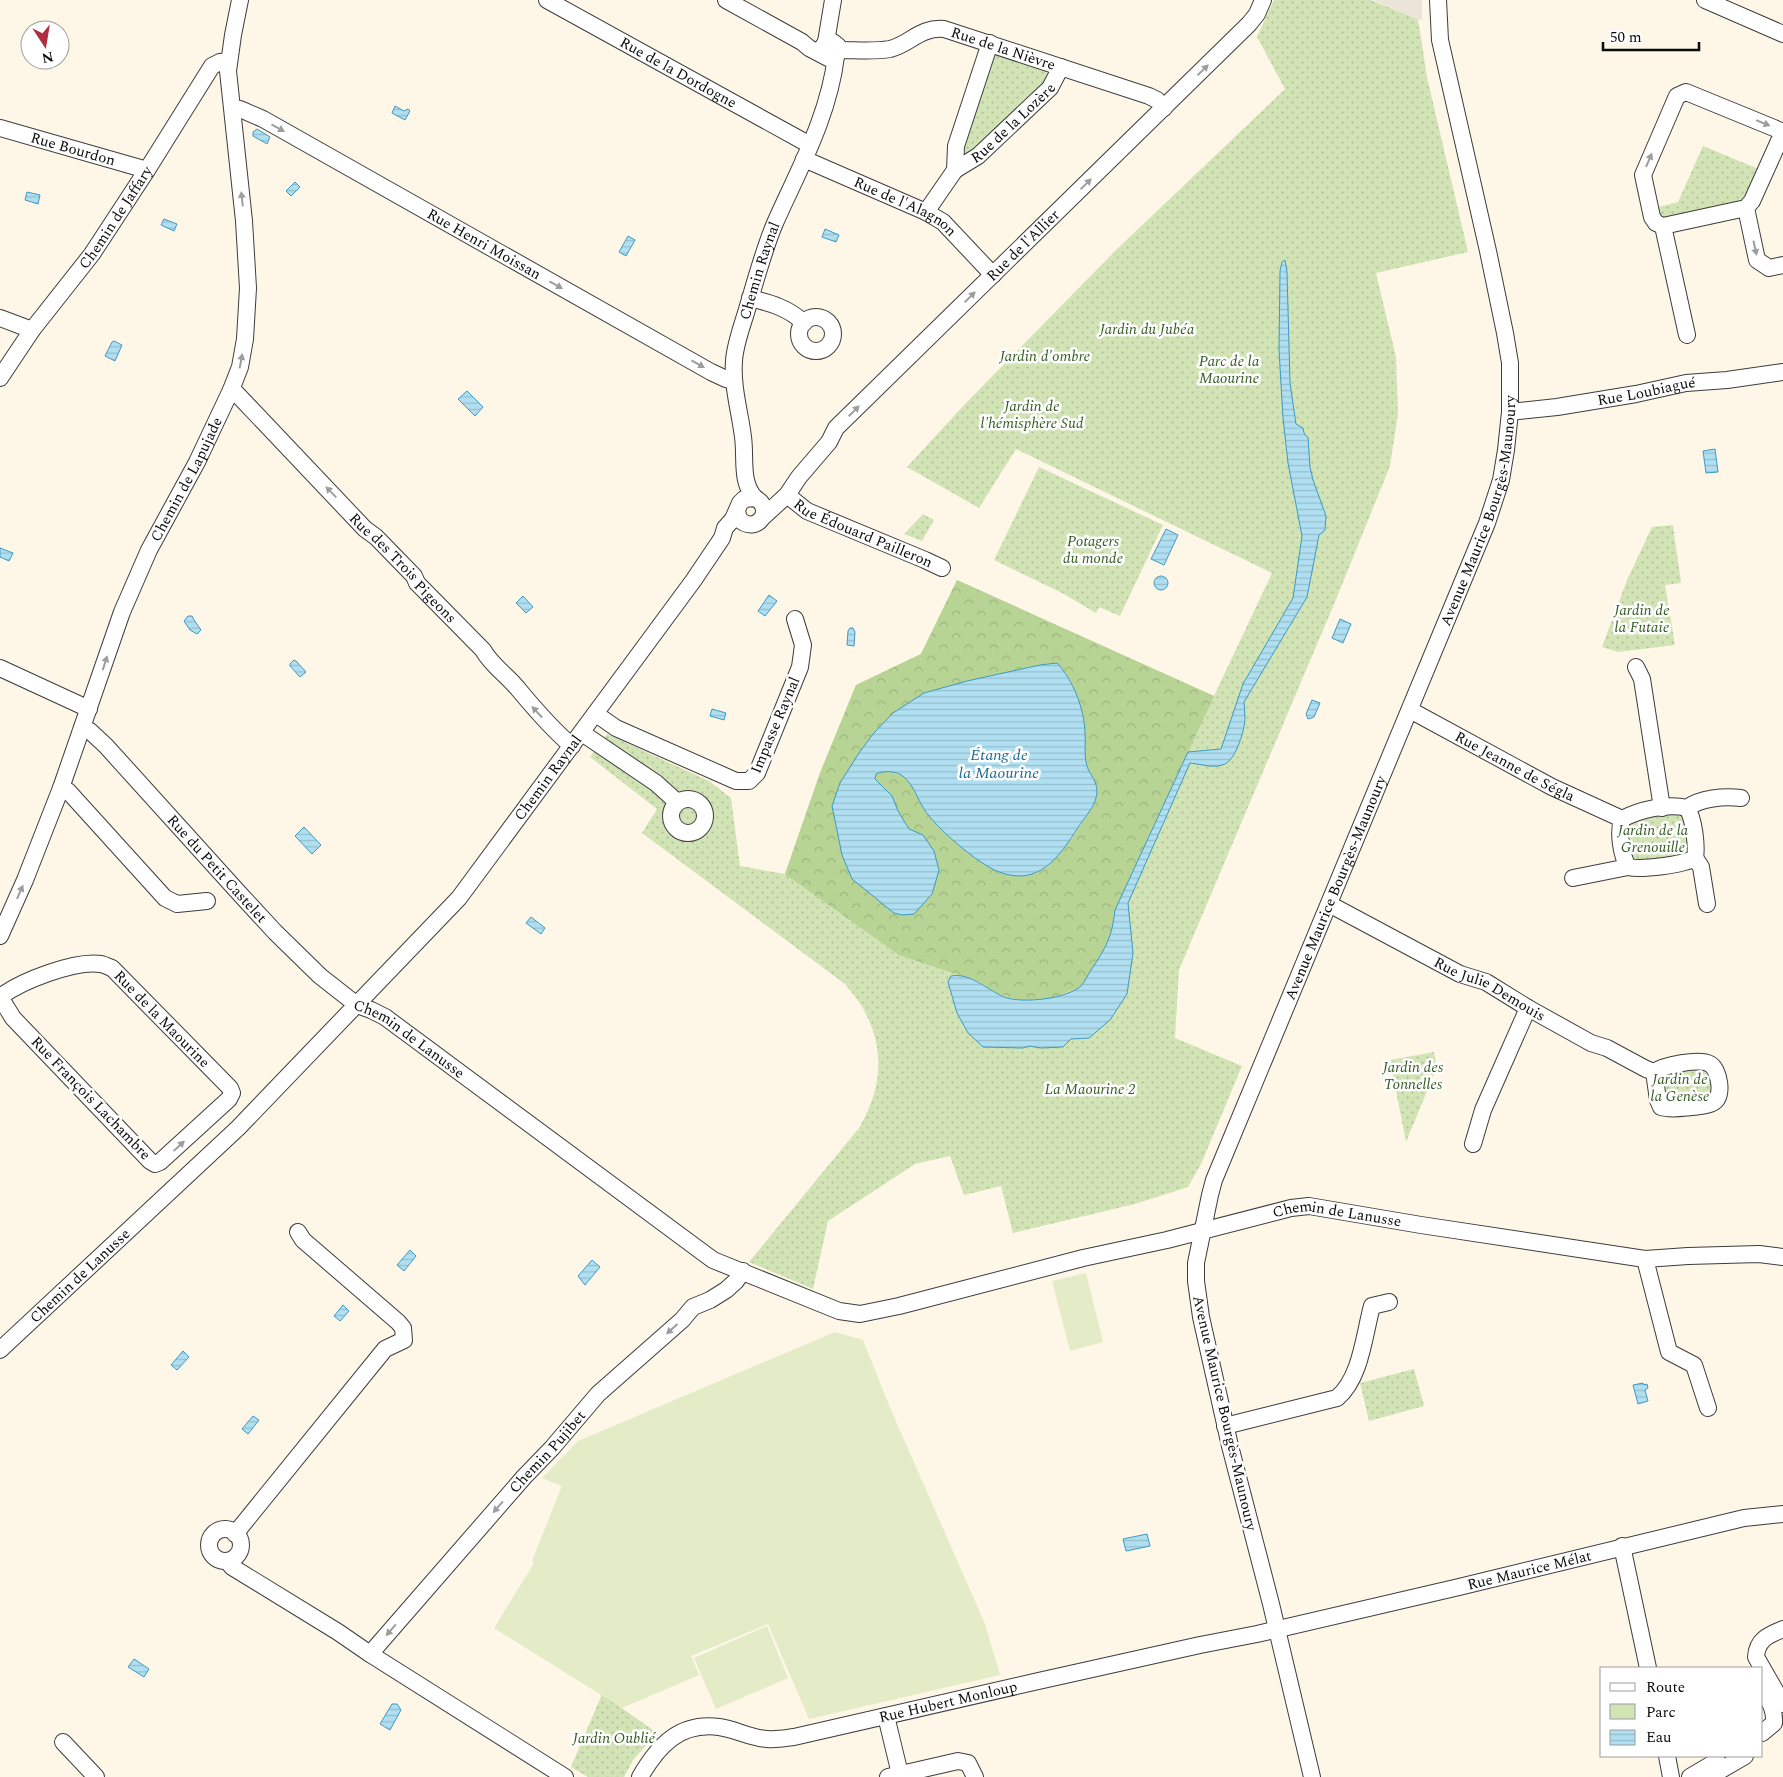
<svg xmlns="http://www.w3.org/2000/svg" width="1783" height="1777" viewBox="0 0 1783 1777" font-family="Spectral,serif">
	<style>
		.green { fill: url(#green-dots) }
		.forest { fill: url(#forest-crowns); fill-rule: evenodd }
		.pitch { fill: #e3ecc6 }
		.plaza { fill: #ebe5d9 }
		.water { fill: url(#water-rules); stroke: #3c9ac3 }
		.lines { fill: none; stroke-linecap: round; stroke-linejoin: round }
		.minor-casing { stroke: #3d3d3d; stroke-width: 18 }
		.minor { stroke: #fff; stroke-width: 16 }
		.oneway { fill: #9d9d9d }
		.labels { text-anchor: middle; stroke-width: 5; stroke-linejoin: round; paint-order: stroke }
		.street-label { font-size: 15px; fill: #0a0a0a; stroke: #fff }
		.park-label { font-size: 15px; font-style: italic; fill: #325b20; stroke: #fff }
		.water-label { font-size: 16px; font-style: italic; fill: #1d6a91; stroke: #fff }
	</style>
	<defs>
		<pattern id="green-dots" width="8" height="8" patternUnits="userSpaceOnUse" patternTransform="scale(1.25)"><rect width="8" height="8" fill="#d2e4b5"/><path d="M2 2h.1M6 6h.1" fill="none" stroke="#b3c29a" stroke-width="1.8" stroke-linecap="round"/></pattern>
		<pattern id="forest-crowns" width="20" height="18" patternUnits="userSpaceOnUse" patternTransform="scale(1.25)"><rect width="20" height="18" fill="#b8d495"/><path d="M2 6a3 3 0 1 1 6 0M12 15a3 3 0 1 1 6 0" fill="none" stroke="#9db57f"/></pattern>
		<pattern id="water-rules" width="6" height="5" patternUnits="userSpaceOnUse" patternTransform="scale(1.25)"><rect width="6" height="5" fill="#b0dff1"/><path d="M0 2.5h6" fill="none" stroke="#96becd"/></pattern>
	</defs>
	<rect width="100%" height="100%" fill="#fef7e8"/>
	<path class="green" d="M1274 0H1371L1418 19 1427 77 1468 252 1376 273 1396 357 1398 414 1390 466 1337 597 1179 970 1175 1038 1242 1066 1201 1164 1188 1187 1135 1204 1013 1233 1001 1186 964 1195 950 1156 915 1164 828 1221 813 1289 749 1262 859 1128C883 1087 886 1047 861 1005 857 998 850 991 845 984L642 833 657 809 590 757 607 734 709 781 731 798 740 866 785 874 820 773 856 685 921 654 957 580 1214 696 1272 573 1016 449 979 508 907 467 965 404 1116 250 1285 89 1257 37Z
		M999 54 1042 66 1047 71 1048 81 975 152 966 154 962 146 993 57Z
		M1703 146 1761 170 1747 199 1659 219 1655 208 1678 202Z
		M1039 467 1163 525 1120 616 1099 607 1096 613 1062 593 994 560Z
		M923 514 934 520 922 541 904 534Z
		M1673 525 1681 583 1665 585 1675 645 1618 652 1602 647 1627 580 1652 527Z
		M1682 813 1691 852 1644 865 1631 859 1627 824 1631 819Z
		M1434 1052 1437 1067 1406 1142 1390 1060Z
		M1702 1068 1714 1077 1710 1099 1665 1102 1662 1077 1667 1071Z
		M1414 1369 1424 1406 1369 1421 1360 1383Z
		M602 1694 657 1733 633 1760 624 1777H588L571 1767Z"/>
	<path class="forest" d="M957 580 1214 696 1115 910C1112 938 1105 950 1089 973 1087 977 1084 983 1081 986 1077 989 1071 990 1067 992 1038 1006 1005 1002 980 982L899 955 785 874 820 773 856 685 921 654ZM1057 663C1087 693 1079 726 1086 763 1088 776 1102 784 1095 802 1089 816 1059 857 1048 866 1044 869 1039 872 1035 874L970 853 936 825 923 808 912 786 903 776 882 771 875 774V778L892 796 898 811 909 829 923 835 902 915 894 913 852 879 842 855 838 835 859 753 873 734 893 713 924 693 967 681 1040 665Z"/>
	<path class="pitch" d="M1086 1273 1103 1342 1070 1351 1052 1281Z
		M835 1332 863 1340 891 1410 985 1624 1000 1675 809 1719 768 1624 691 1656 699 1675 622 1708 494 1628 534 1563 532 1561 562 1486 542 1478 578 1441Z
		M767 1626 788 1678 716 1709 694 1658Z"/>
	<path class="plaza" d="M1373 0H1422V20L1418 19Z"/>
	<path class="water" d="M395 106 404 111 408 109 410 111 405 120 392 113Z
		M257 129 270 137 267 144 253 136V132Z
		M295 182 300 187 291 196 286 191Z
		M27 192 40 195 38 204 25 200Z
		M164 219 177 224 174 231 161 225Z
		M825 229 839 235 836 242 822 237Z
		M628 236 635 240 626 256 619 252Z
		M1285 260 1287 272 1290 383 1296 424 1303 428 1304 433 1308 438 1310 467 1313 480 1326 516 1325 530 1319 535 1307 597 1244 702C1244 707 1245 713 1245 718 1245 729 1236 759 1225 764 1215 769 1200 764 1190 763L1128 903 1133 953 1127 994 1110 1020 1089 1038 1071 1039 1063 1047 1041 1048 1029 1046 1023 1048 983 1047 968 1033 957 1013 948 982 951 976C971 972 989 992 1007 998 1025 1003 1066 999 1081 986 1085 982 1088 974 1091 970 1106 948 1112 937 1115 910L1188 752 1221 749 1243 684 1293 598 1302 536 1288 463 1283 418 1279 350 1280 271 1282 262Z
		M114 341 122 345 115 361 105 356 112 342Z
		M467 391 483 407 475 416 458 399Z
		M1715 449 1718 472 1706 473 1703 451Z
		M1166 529 1178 535 1164 565 1151 559Z
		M0 548 13 553 9 561 0 557Z
		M1154 583a7 7 0 1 1 14 0a7 7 0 1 1-14 0Z
		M769 595 777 601 765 616 758 611Z
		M523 596 533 607 526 613 516 603Z
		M188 616H192C194 621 198 625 201 630L197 634 190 630 184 621Z
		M1340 619 1351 624 1343 643 1332 638Z
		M850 628H853L855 632 854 646 847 645 848 631Z
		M294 660 296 661 306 672 300 677 290 666V664Z
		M1057 663C1073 680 1084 708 1085 732 1086 742 1084 752 1086 762 1088 776 1102 782 1095 801 1092 809 1084 819 1079 826 1059 857 1039 887 999 872 978 864 936 828 924 809 917 798 914 786 904 777 897 771 884 770 876 774L875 779 892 796 898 811 909 829 923 835 934 851 939 870 935 884 932 894 914 914 902 915 894 913 852 879 842 855 832 806 840 783 859 753 873 734 893 713 924 693 967 681 1040 665Z
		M1312 700 1320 703 1314 717 1308 719 1306 714Z
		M712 709 726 713 724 720 710 716Z
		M304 827 321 845 312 854 295 836Z
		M531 917 545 928 541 934 526 923Z
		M410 1250 416 1256 404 1271 397 1265Z
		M592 1260 600 1267 585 1285 578 1276Z
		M343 1305 349 1311 340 1321 334 1316Z
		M183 1351 189 1357 177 1370 171 1365Z
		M1643 1383 1644 1385 1647 1384 1648 1388 1645 1390 1648 1401 1638 1404 1633 1385Z
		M253 1416 259 1420 248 1434 242 1429Z
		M1147 1534 1150 1546 1126 1551 1123 1539Z
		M134 1659 149 1669 144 1677 128 1667Z
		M392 1704H397L401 1710 390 1730 380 1724Z"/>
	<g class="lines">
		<defs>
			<g id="minor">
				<path id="s1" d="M547 0 810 145"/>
				<path d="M726 0 802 42 809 48 828 58 836 56 839 52 838 46 833 42H826L822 48 823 55"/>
				<path d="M1705 0 1783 34"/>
				<path d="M826 42 833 0"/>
				<path id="s2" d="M839 50C856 50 873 52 890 49 910 44 920 27 944 29L1149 96 1157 100 1164 108"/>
				<path id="s3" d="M233 109H240L263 119 711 372 726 379 734 381"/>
				<path id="s4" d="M0 128 147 170"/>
				<path d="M1783 131V132L1752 201 1746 208 1663 226 1656 223 1652 217 1643 175 1677 96 1686 92 1774 128 1783 132"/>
				<path id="s5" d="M804 159 926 212 943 222 993 275"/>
				<path id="s6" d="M955 170 978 156 1050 88 1061 67"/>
				<path d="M1746 208 1757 260 1769 268 1783 265"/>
				<path d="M926 212 955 170 956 146 990 43"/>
				<path d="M1663 226 1687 335"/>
				<path d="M750 298C770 303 789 308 804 323"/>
				<circle cx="816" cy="334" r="17"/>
				<path d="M0 318 32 330"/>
				<path id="s7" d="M0 378 32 330 92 254 147 170 212 66 220 62 229 61"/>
				<path id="s8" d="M231 390 237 394 365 529 376 537 414 576 417 583 483 650C492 666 507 675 519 690 534 708 554 731 572 746"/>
				<path id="s9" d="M1510 412 1557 407 1636 394 1686 383 1727 380 1783 372"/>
				<path id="s10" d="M787 495 807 511 925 560 942 568"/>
				<path id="s11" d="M755 498C740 482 746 457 743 437 740 412 732 387 734 361 735 343 743 324 748 306 756 279 764 249 775 223 799 169 829 116 836 56"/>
				<path id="s12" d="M764 516 787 495 799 477 829 442 836 428 1249 24 1257 14 1263 0"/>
				<path d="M1636 667 1642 679 1662 808"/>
				<path d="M0 668 89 709"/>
				<path id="s13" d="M1410 710 1552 787 1622 819C1639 810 1667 803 1687 808 1694 819 1697 846 1695 858 1683 865 1641 870 1628 867 1621 854 1618 833 1622 819"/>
				<path d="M596 714 616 728 736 781H749L757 773 800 667 803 645 795 619"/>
				<path id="s14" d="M82 728 90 731 106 746 239 893 275 932 320 976 357 1005 371 1010 385 1017 713 1260 839 1311 860 1314 899 1306 1083 1258 1167 1240 1291 1208 1309 1206 1421 1225 1645 1259 1688 1256 1759 1254 1783 1257"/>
				<path d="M582 733 656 783 677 802"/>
				<path d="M61 788 68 791 165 898 177 904 207 901"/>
				<circle cx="688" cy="816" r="17"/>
				<path d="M1687 808C1701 798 1723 796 1741 798"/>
				<path d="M1695 858 1701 867 1707 904"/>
				<path d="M1573 878 1628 867"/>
				<path id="s15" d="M1329 904 1460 974 1486 982 1528 1008 1591 1043 1607 1048 1646 1069 1654 1072 1658 1100 1661 1107C1671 1110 1681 1108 1692 1107 1699 1106 1708 1106 1714 1102 1724 1096 1719 1069 1710 1064 1699 1058 1664 1065 1654 1072"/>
				<path id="s16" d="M0 936 25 880 61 788 122 612 149 550 197 462 231 390 240 367 245 339 248 288 244 221 228 71 233 35 240 0"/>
				<path id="s17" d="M0 997C21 981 75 960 101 964 105 965 109 967 112 968L230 1088 232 1093 229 1099 160 1162 155 1164 150 1161 13 1018 0 997"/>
				<path d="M1473 1144 1483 1110 1528 1008"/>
				<path d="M1645 1259 1669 1352 1694 1365 1708 1408"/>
				<path id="s18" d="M0 1350 238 1128 459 898 693 581 722 538 725 528 733 519 740 503 744 499 755 498C776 509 756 536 739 519L737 511"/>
				<path d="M1225 1426 1337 1398C1361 1378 1364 1335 1372 1306L1389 1302"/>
				<circle cx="225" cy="1545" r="16"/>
				<path d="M235 1534 385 1349 404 1340 403 1328 398 1322 303 1240 298 1232"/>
				<path d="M1622 1546 1648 1668"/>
				<path d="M227 1561 232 1567 338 1632 370 1654 565 1777"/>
				<path d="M1783 1629C1769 1635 1757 1639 1756 1657L1783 1704"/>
				<path id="s19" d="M370 1654 524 1477 552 1448 598 1394 682 1320 693 1307 710 1300 726 1290 736 1281 743 1271"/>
				<path d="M886 1716 900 1774"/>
				<path d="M1762 1733 1774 1723C1775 1709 1769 1701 1763 1690"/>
				<path d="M63 1742 96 1777"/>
				<path d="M1667 1756 1671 1777"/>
				<path id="s20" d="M640 1777C658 1746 679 1722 719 1727 735 1729 750 1738 767 1739 776 1740 786 1738 794 1737L1034 1682 1200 1645 1257 1634 1459 1587 1744 1518 1783 1514"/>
				<path d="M888 1777 958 1761 968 1763 975 1777"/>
				<path id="s21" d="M1312 1777 1271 1604 1230 1446 1201 1317 1196 1281V1263L1210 1195 1214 1180 1487 523 1501 480 1506 450 1510 412V363L1505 333 1488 251 1440 40 1438 0"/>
				<path d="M1690 1777 1717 1761"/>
				<path d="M1709 1777 1745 1756"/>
			</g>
		</defs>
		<use href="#minor" class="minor-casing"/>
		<use href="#minor" class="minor"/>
	</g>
	<defs><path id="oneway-solid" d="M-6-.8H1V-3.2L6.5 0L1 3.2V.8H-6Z" transform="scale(1.25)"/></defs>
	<g class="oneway">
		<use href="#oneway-solid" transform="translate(1203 70) rotate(-44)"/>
		<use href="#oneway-solid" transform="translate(1763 123) rotate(22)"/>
		<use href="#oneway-solid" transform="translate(278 128) rotate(29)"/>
		<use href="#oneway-solid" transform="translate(1649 160) rotate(-67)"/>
		<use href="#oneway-solid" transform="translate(1086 184) rotate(-44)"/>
		<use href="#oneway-solid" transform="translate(242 199) rotate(-96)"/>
		<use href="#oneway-solid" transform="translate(1755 248) rotate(78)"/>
		<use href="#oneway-solid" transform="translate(556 285) rotate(29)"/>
		<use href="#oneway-solid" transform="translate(970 297) rotate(-44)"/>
		<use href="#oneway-solid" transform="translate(241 361) rotate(-79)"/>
		<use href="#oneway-solid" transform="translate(698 364) rotate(29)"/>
		<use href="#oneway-solid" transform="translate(854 411) rotate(-45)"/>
		<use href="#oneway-solid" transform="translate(331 492) rotate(-134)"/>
		<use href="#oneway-solid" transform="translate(105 663) rotate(-72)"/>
		<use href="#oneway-solid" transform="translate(537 712) rotate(-133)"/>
		<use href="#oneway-solid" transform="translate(20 892) rotate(-66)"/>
		<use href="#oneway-solid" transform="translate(179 1146) rotate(-43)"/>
		<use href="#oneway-solid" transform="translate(672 1329) rotate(138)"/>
		<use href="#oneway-solid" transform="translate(498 1507) rotate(131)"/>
		<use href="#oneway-solid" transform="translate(391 1630) rotate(131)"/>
	</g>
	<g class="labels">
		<g class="street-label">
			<text dy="5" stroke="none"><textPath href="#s2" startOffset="172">Rue de la Nièvre</textPath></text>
			<text dy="5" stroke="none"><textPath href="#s1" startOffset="150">Rue de la Dordogne</textPath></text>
			<text dy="5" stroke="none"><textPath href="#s6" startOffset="75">Rue de la Lozère</textPath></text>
			<text dy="5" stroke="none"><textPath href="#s4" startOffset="76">Rue Bourdon</textPath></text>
			<text dy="5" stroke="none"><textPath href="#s5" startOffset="112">Rue de l'Alagnon</textPath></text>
			<text dy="5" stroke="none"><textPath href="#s7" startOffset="198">Chemin de Jaffary</textPath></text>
			<text dy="5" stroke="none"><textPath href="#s3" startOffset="286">Rue Henri Moissan</textPath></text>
			<text dy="5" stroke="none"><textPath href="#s12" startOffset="376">Rue de l'Allier</textPath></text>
			<text dy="5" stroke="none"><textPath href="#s11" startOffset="234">Chemin Raynal</textPath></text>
			<text dy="5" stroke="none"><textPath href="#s9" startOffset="138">Rue Loubiagué</textPath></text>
			<text dy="5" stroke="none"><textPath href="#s16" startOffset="494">Chemin de Lapujade</textPath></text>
			<text dy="5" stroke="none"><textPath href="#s21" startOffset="1334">Avenue Maurice Bourgès-Maunoury</textPath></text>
			<text dy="5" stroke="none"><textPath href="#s10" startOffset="86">Rue Édouard Pailleron</textPath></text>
			<text dy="5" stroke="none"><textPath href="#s8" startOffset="248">Rue des Trois Pigeons</textPath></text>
			<text transform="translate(775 725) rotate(-67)" y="5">Impasse Raynal</text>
			<text dy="5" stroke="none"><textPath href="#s13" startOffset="119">Rue Jeanne de Ségla</textPath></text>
			<text dy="5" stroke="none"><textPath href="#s18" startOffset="794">Chemin Raynal</textPath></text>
			<text dy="5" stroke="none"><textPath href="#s14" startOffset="196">Rue du Petit Castelet</textPath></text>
			<text dy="5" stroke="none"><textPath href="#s21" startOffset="929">Avenue Maurice Bourgès-Maunoury</textPath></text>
			<text dy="5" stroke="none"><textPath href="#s15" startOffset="182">Rue Julie Demouis</textPath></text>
			<text dy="5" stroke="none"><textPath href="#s17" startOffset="191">Rue de la Maourine</textPath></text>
			<text dy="5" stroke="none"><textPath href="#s14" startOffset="454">Chemin de Lanusse</textPath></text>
			<text transform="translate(91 1098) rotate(46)" y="5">Rue François Lachambre</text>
			<text dy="5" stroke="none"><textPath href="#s14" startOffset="1478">Chemin de Lanusse</textPath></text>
			<text dy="5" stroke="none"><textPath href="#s18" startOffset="109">Chemin de Lanusse</textPath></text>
			<text transform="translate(1225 1413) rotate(77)" y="5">Avenue Maurice Bourgès-Maunoury</text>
			<text dy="5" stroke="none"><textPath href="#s19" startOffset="269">Chemin Pujibet</textPath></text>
			<text dy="5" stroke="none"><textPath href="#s20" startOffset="931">Rue Maurice Mélat</textPath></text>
			<text dy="5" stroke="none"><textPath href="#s20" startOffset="335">Rue Hubert Monloup</textPath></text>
		</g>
		<g class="park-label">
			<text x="1147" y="334">Jardin du Jubéa</text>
			<text x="1045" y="361">Jardin d'ombre</text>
			<text x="1229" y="366">Parc de la<tspan x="1229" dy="17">Maourine</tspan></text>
			<text x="1032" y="411">Jardin de<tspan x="1032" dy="17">l'hémisphère Sud</tspan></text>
			<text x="1093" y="546">Potagers<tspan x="1093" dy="17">du monde</tspan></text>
			<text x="1642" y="615">Jardin de<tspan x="1642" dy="17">la Futaie</tspan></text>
			<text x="1653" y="835">Jardin de la<tspan x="1653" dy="17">Grenouille</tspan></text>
			<text x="1413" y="1072">Jardin des<tspan x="1413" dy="17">Tonnelles</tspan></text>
			<text x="1680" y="1084">Jardin de<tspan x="1680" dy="17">la Genèse</tspan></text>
			<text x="1090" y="1094">La Maourine 2</text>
			<text x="614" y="1743">Jardin Oublié</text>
		</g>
		<g class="water-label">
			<text x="999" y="760">Étang de<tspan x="999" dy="18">la Maourine</tspan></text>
		</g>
	</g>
	<rect x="1600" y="1667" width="162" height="90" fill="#ffffff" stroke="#9d9d9d"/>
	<rect x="1610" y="1683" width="25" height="8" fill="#ffffff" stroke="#9d9d9d"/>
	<text x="1646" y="1692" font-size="15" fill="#0a0a0a">Route</text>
	<rect x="1610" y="1704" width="25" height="15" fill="#d2e4b5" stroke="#9d9d9d"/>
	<text x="1646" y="1717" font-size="15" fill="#0a0a0a">Parc</text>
	<rect x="1610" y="1730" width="25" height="15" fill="url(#water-rules)" stroke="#9d9d9d"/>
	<text x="1646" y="1742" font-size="15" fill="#0a0a0a">Eau</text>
	<g transform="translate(45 45) rotate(168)"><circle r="24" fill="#ffffff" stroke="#9d9d9d"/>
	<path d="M0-4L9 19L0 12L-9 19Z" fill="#af2d3f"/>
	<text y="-8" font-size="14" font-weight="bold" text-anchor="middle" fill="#0a0a0a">N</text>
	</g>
	<path d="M1603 42v8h96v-8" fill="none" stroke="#0a0a0a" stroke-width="2.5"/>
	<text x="1610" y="42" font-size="15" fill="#0a0a0a" stroke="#ffffff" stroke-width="4" paint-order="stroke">50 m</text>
</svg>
